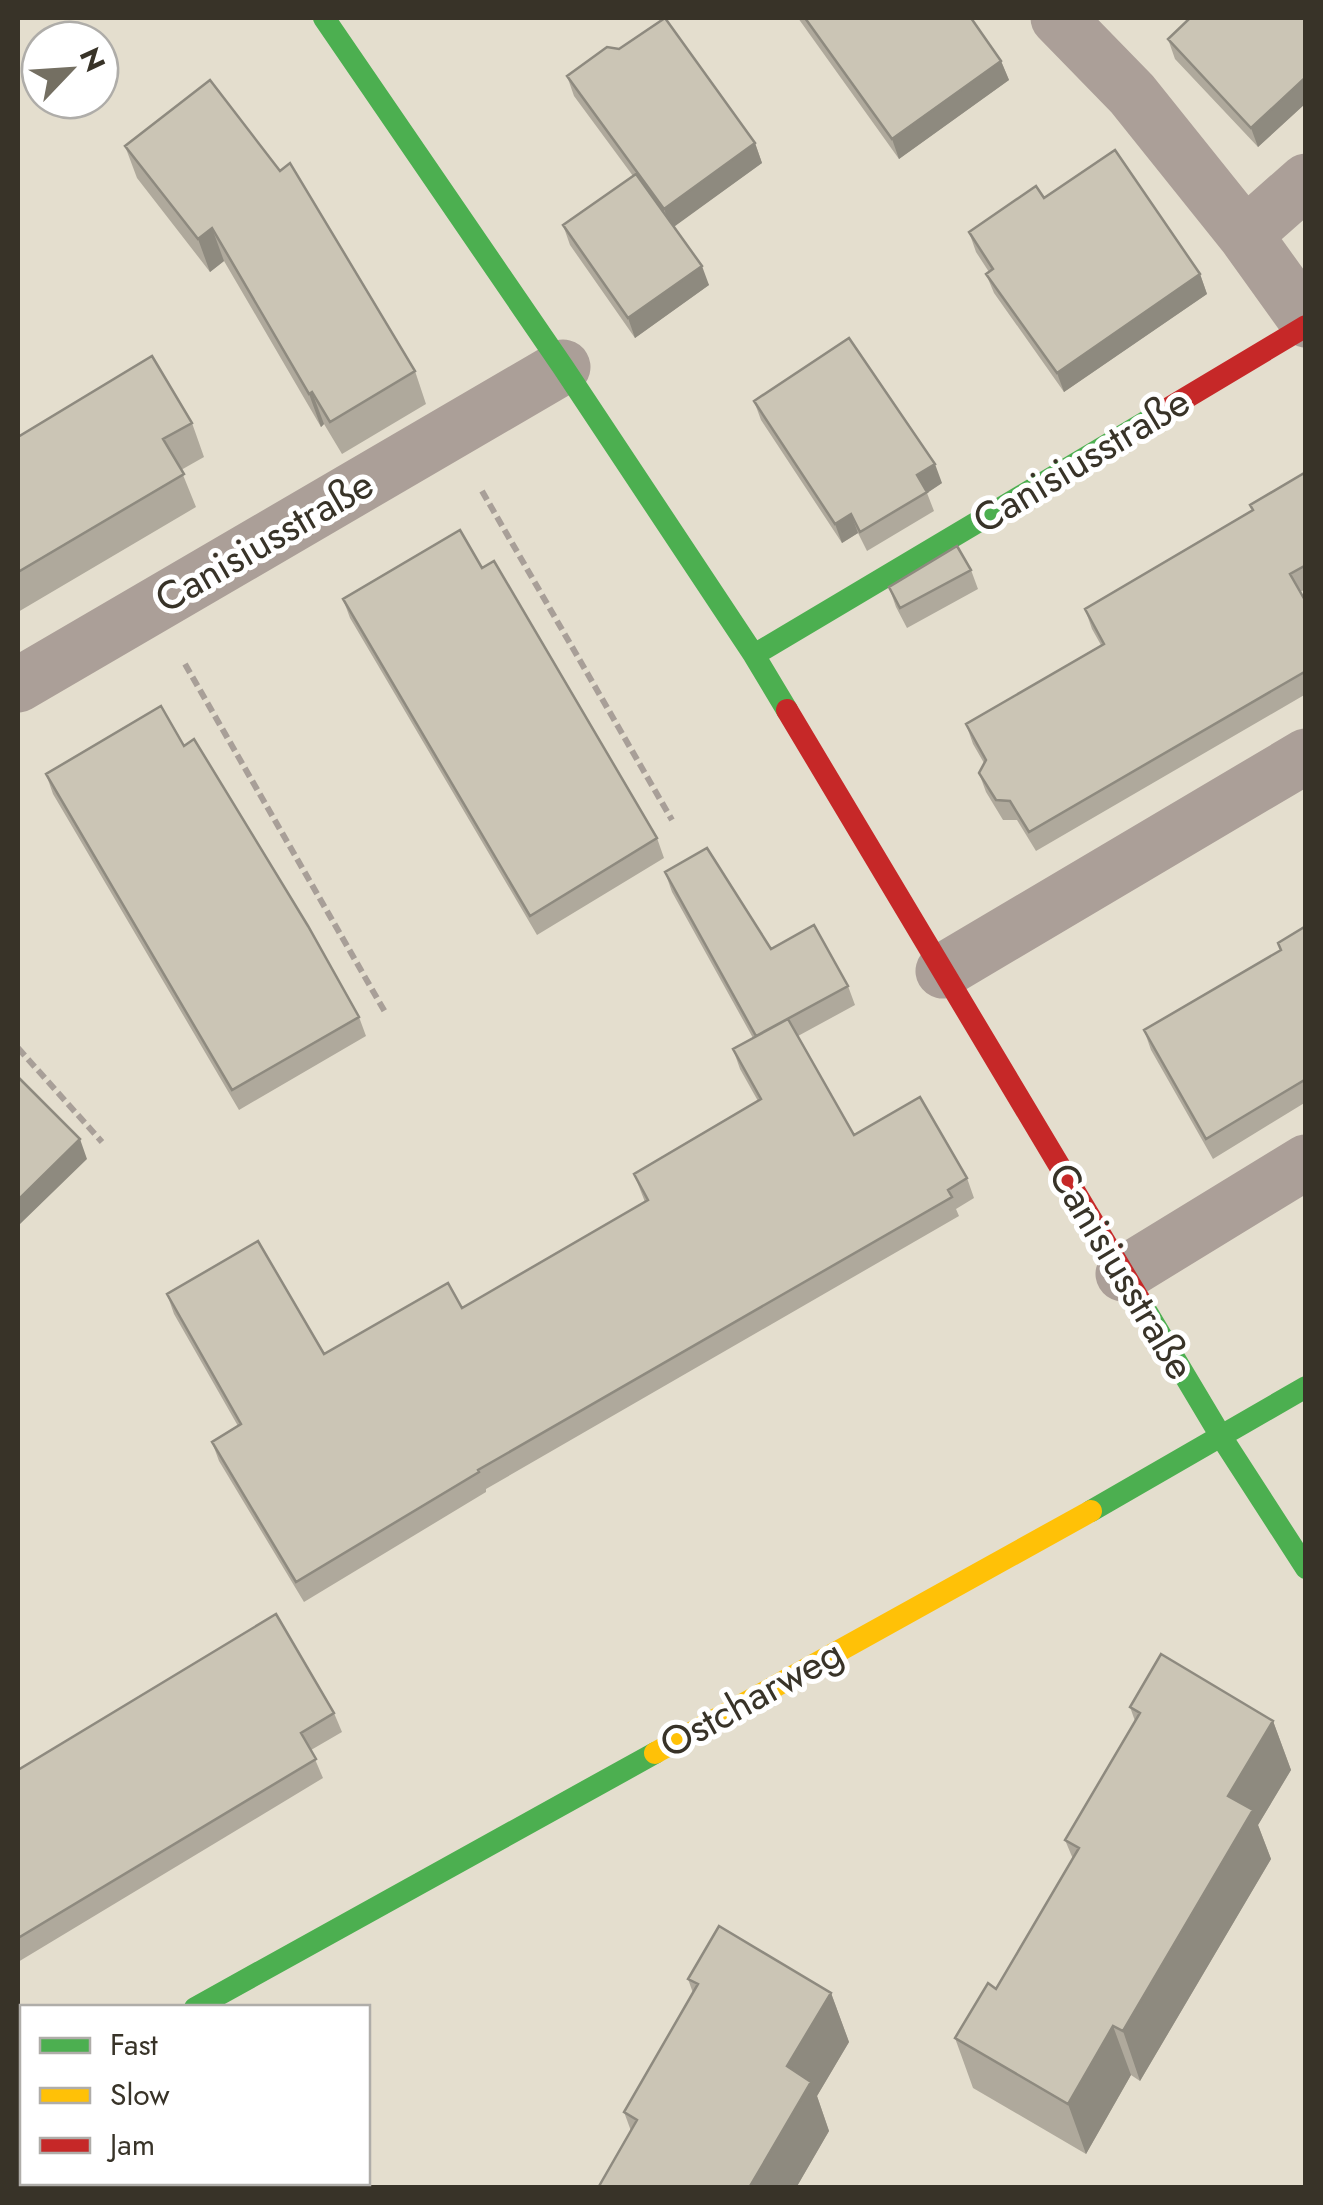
<svg xmlns="http://www.w3.org/2000/svg" width="1323" height="2205" viewBox="0 0 1323 2205" font-family="Jost,sans-serif">
	<style>
		.lines { fill: none; stroke-linecap: round; stroke-linejoin: round }
		.path { stroke: #a89f98; stroke-width: 6; stroke-dasharray: 10 5; stroke-linecap: butt }
		.street { stroke: #ab9f98; stroke-width: 55 }
		.fast { stroke: #4caf50; stroke-width: 22 }
		.slow { stroke: #ffc107; stroke-width: 22 }
		.jam { stroke: #c62828; stroke-width: 22 }
		.wall { fill: #afa99c }
		.shaded-wall { fill: #8e8a7f }
		.building { fill: #cbc5b5; stroke: #8e8a7f; stroke-width: 2.5 }
		.labels { text-anchor: middle; stroke-width: 10; stroke-linejoin: round; paint-order: stroke }
		.street-label { font-size: 40px; fill: #383328; stroke: #fff }
	</style>
	<rect width="100%" height="100%" fill="#e4dece"/>
	<g class="lines">
		<path class="path" d="M482 491 672 820
			M185 664 385 1012
			M18 1048 102 1142"/>
		<path class="street" d="M1058 18 1132 94 1245 235 1306 320
			M1245 235 1306 181
			M18 685 563 367
			M943 971 1306 756
			M1123 1274 1306 1162
			M18 2112 22 2109"/>
		<path class="fast" d="M324 18 563 367 754 655 787 710
			M754 655 1164 411
			M1142 1304 1222 1438 1306 1568
			M1091 1511 1306 1387
			M195 2008 655 1753"/>
		<path class="slow" d="M655 1753 1091 1511"/>
		<path class="jam" d="M1164 411 1306 326
			M787 710 1142 1304"/>
	</g>
	<path class="wall" d="M798 18H971L1001 61 1009 80 899 159Z
		M1306 18V103L1258 147 1175 59 1168 39Z
		M567 76 755 143 762 163 674 226 709 285 635 338 570 245 563 225 633 176 574 96Z
		M125 146 415 371 426 404 342 454 324 424 321 427 224 261 210 272 137 178Z
		M1044 198 1200 274 1207 294 1064 392 994 293 986 274 989 272 976 252 969 232Z
		M754 401 942 483 927 493 934 511 867 551 858 533 842 543 761 420Z
		M192 423 204 457 181 470 196 507 18 612V437Z
		M1306 472V589L1300 592 1306 602V694L1036 851 1017 820H1003L986 792 979 773 984 763 973 744 966 724 1101 645 1092 629 1085 609 1252 510Z
		M482 568 657 838 664 858 537 935 350 618 343 599Z
		M971 570 978 589 907 628 896 607 889 587Z
		M184 746 359 1017 366 1036 239 1110 53 794 46 774Z
		M665 872 771 949 848 986 855 1005 798 1036 854 1135 967 1178 974 1198 956 1209 959 1216 486 1489V1492L304 1602 219 1461 212 1442 238 1426 174 1314 167 1294 324 1354 462 1308 645 1202 634 1174 758 1101 740 1069 733 1049 753 1038 672 892Z
		M1306 926V1102L1213 1159 1151 1050 1144 1030 1280 951 1278 943Z
		M1130 1707 1273 1721 1291 1770 1258 1825 1271 1859 1140 2081 1131 2075 1086 2154 973 2088 955 2038 996 1989 1073 1859 1065 1840 1135 1721Z
		M334 1713 342 1732 311 1750 323 1778 18 1962V1770Z
		M688 1979 831 1993 849 2042 817 2096 829 2131 796 2188H598L631 2131 624 2112 693 1993Z"/>
	<path class="shaded-wall" d="M1001 61 1009 80 899 159 892 139Z
		M1306 77V103L1258 147 1251 128Z
		M755 143 762 163 671 229 664 209Z
		M212 228 224 261 210 272 198 239Z
		M702 266 709 285 635 338 628 318Z
		M1200 274 1207 294 1064 392 1057 373Z
		M312 392 324 424 321 427 309 394Z
		M935 464 942 483 927 493 917 475Z
		M851 514 858 533 842 543 835 524Z
		M80 1139 87 1159 18 1226V1200Z
		M1273 1721 1291 1770 1258 1825 1271 1859 1140 2081 1123 2031 1228 1796Z
		M831 1993 849 2042 817 2096 829 2131 796 2188H749L787 2066Z
		M1113 2026 1131 2075 1086 2154 1068 2104Z"/>
	<path class="building" d="M665 18 755 143 664 209 567 76 607 47 619 49Z
		M805 18H971L1001 61 892 139Z
		M1190 18H1306V77L1251 128 1168 39Z
		M210 80 280 171 290 163 415 371 330 422 312 392 309 394 212 228 198 239 125 146Z
		M1115 150 1200 274 1057 373 986 274 993 269 969 232 1036 186 1044 198Z
		M636 174 702 266 628 318 563 225Z
		M849 338 935 464 917 475 927 492 860 532 851 514 835 524 754 401Z
		M152 356 192 423 163 439 184 474 18 572V437Z
		M1306 472V565L1290 574 1306 602V671L1029 832 1010 801 996 800 979 773 986 760 966 724 1104 644 1085 609 1253 510 1250 505Z
		M460 530 482 568 494 561 657 838 530 916 343 599Z
		M957 546 971 570 900 608 889 587Z
		M161 706 184 746 194 739 308 926 359 1017 232 1090 46 774Z
		M707 848 771 949 814 925 848 986 756 1036 665 872Z
		M1306 926V1079L1206 1139 1144 1030 1281 950 1278 943Z
		M788 1019 854 1135 920 1097 967 1178 948 1190 952 1197 478 1470 479 1472 296 1582 212 1442 241 1424 167 1294 258 1241 324 1354 448 1283 462 1308 648 1200 634 1174 761 1099 733 1049Z
		M18 1077 80 1139 18 1200Z
		M276 1614 334 1713 301 1733 316 1759 18 1938V1770Z
		M1161 1654 1273 1721 1228 1796 1253 1810 1123 2031 1113 2026 1068 2104 955 2038 988 1983 996 1989 1079 1848 1065 1840 1140 1713 1130 1707Z
		M719 1926 831 1993 787 2066 811 2082 749 2188H598L637 2120 624 2112 698 1984 688 1979Z"/>
	<g class="labels">
		<g class="street-label">
			<text transform="translate(1081 460) rotate(-31)" y="14">Canisiusstraße</text>
			<text transform="translate(264 541) rotate(-30)" y="14">Canisiusstraße</text>
			<text transform="translate(1122 1271) rotate(59)" y="14">Canisiusstraße</text>
			<text transform="translate(751 1698) rotate(-29)" y="14">Ostcharweg</text>
		</g>
	</g>
	<rect width="1323" height="2205" fill="none" stroke="#383328" stroke-width="40"/>
	<rect x="20" y="2005" width="350" height="180" fill="#ffffff" stroke="#afada9" stroke-width="2.5"/>
	<rect x="40" y="2038" width="50" height="15" fill="#4caf50" stroke="#afada9" stroke-width="2.5"/>
	<text x="110" y="2055" font-size="30" fill="#383328">Fast</text>
	<rect x="40" y="2088" width="50" height="15" fill="#ffc107" stroke="#afada9" stroke-width="2.5"/>
	<text x="110" y="2105" font-size="30" fill="#383328">Slow</text>
	<rect x="40" y="2138" width="50" height="15" fill="#c62828" stroke="#afada9" stroke-width="2.5"/>
	<text x="110" y="2155" font-size="30" fill="#383328">Jam</text>
	<g transform="translate(70 70) rotate(65)"><circle r="48" fill="#ffffff" stroke="#afada9" stroke-width="2.5"/>
	<path d="M0-8L18 38L0 25L-18 38Z" fill="#746f62"/>
	<text y="-15" font-size="28" font-weight="bold" text-anchor="middle" fill="#383328">N</text>
	</g>
</svg>
